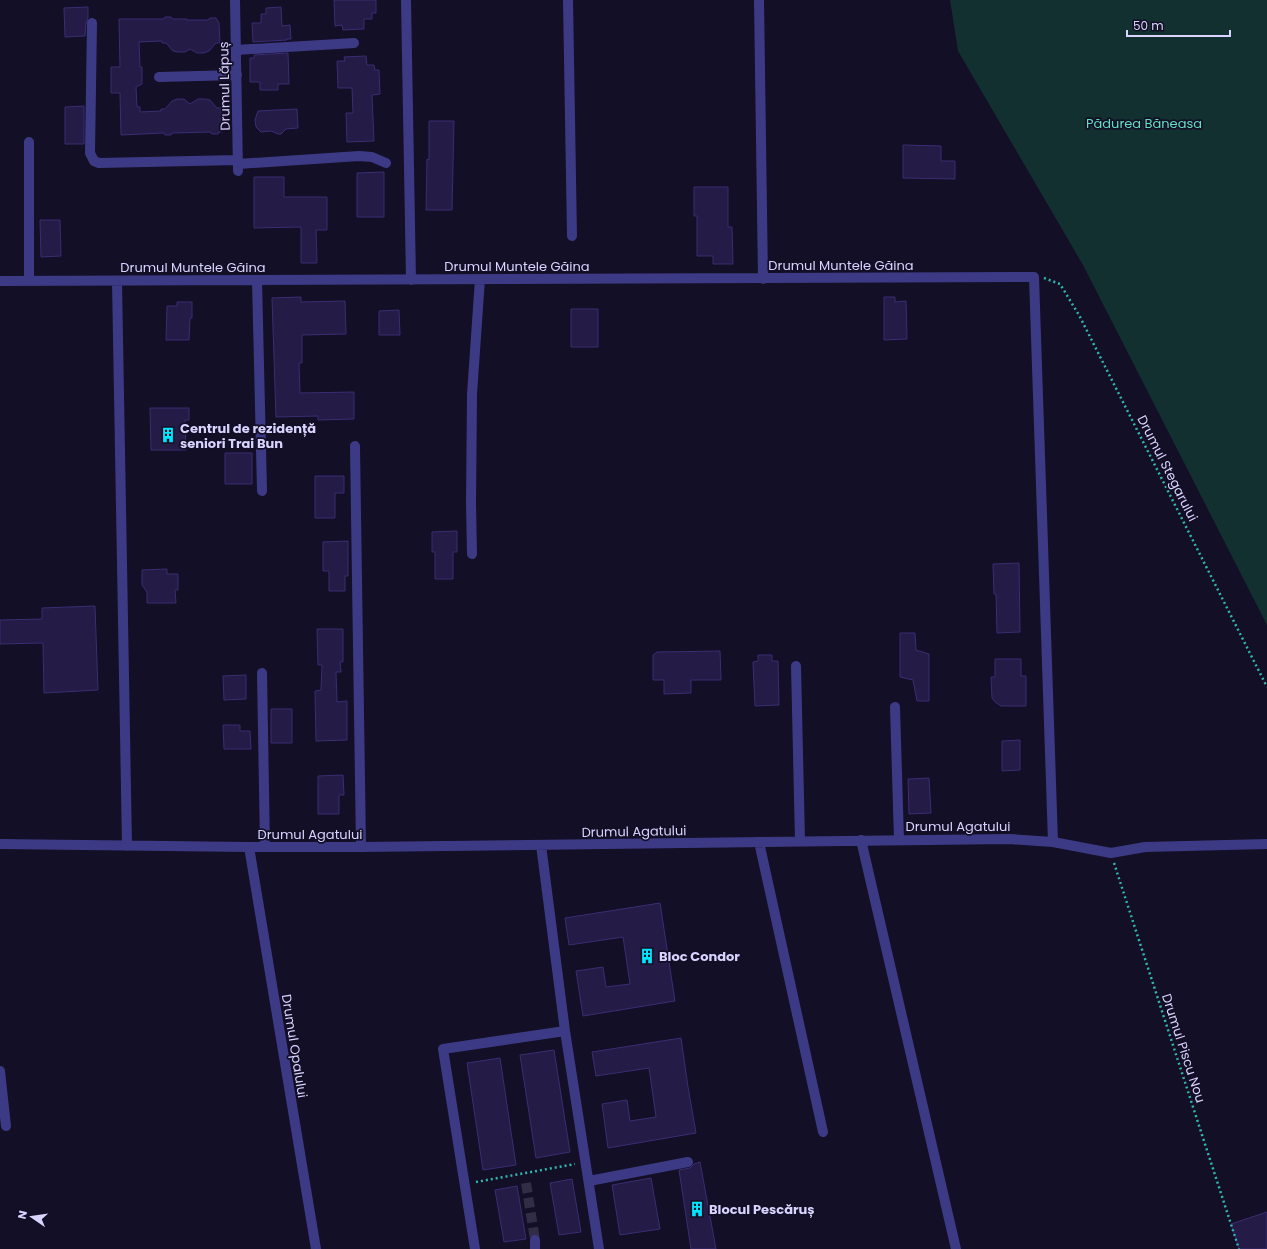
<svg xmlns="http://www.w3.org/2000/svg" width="1267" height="1249" viewBox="0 0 1267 1249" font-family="Poppins,sans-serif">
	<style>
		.green { fill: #12302f }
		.building { fill: #241b47; stroke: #3b2d73 }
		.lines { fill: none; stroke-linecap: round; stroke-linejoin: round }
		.minor-tunnel { stroke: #312d47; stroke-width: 10; stroke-dasharray: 10 5; stroke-linecap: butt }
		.path { stroke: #2fb8b0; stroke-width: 2.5; stroke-dasharray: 2 3; stroke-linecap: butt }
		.minor { stroke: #3d3a85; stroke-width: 10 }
		.labels { text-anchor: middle; stroke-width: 3.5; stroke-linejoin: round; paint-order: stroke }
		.street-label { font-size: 13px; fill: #d9d4ff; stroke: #130f26 }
		.park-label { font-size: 13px; fill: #5fe0c0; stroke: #130f26 }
		.poi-label { font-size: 13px; font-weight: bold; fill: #d9d4ff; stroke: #130f26; text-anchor: start }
	</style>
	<rect width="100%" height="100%" fill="#130f26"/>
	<path class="green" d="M950 0H1267V625L1083 265 958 51Z"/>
	<path class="building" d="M334 0H376V13H372V19H364V29L343 30 342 25 335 26Z
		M88 7V18L86 23 85 36 65 37 64 8Z
		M281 7 282 26 290 25 291 39H287V40L253 42 252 23H261V14H266V8Z
		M165 17H171L173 19H187V20H208L210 18H216L219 23 220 43H216L209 51 204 53H197L190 49 185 52H178L173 51 166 43H162V41L139 42 140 67H142V84L136 87 137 107H140V112L161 111V109H165L172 101 177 99H184L190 104 198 99H205L210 100 217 108H221V132H219L218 134H212L210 132 172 133 171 135H165L164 133 121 135 120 93H111V67H120L119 19H164Z
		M288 53 289 84H278V90H260V82H250V58H254V55Z
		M366 56 367 65H374L375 70H379L380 94 372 95 374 141 347 142 346 113H353L352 88H338L337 61H345L344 57Z
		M84 106V144H65V107Z
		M297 109 298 128 286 129 281 134H278L271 131 261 132 256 127 255 120 258 111Z
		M429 121H454L452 210H426L427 159 429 160Z
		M903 145 941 146V161H955V179L903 178Z
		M384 172V217H357V173Z
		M254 177H284V197H327V230H316L317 263H301V227L254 228Z
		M694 187H728V227H732L733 264H713V256H697V216H694Z
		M40 220H60L61 256 41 257Z
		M301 297V302L345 301 346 334 302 335V363H299L300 393 354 392V419L318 420V416L276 417 272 298Z
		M884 297H895V302L906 301 907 339 884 340Z
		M177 302H192V318H190L189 340H166L167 306H177Z
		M571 309H598V347H571Z
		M399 310 400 335H379V311Z
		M150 408H189V420H185L186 450H151Z
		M225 453H252V484H225Z
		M315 476H344V493H335V518H315Z
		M457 531V552H453V579H435V552H432V532Z
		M348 541V576H345V591H329V571H323V542Z
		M1019 563 1020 632 997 633 996 594H994L993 564Z
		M167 569V574H178V590H175L176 603H147V592L142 585V570Z
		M95 606 98 690 44 693 43 643 0 644V620L42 619V608Z
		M317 629H343V662H340L341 672H336L337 702 347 701V740L316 741 315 691 321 690 322 665H318Z
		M900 633H915L916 650 929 654V701H917L913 680 900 677Z
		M720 651 721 680H691V693L664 694V680H653V655L657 652Z
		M758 655H772V661H778L779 705 755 706 753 662 758 661Z
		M995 659H1021V676H1026V706H1001L995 702 992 698 991 677H995Z
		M246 675V699L224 700 223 676Z
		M271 709H292V743H271Z
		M223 725H240V731H250L251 749H224Z
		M1020 740V770L1002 771V741Z
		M343 775 344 795H339V814H318V776Z
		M929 778 931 813 909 814 908 779Z
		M660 903 675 1001 583 1016 576 971 603 967 606 987 630 984 623 937 569 945 565 918Z
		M681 1038 688 1087 696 1133 608 1148 602 1104 627 1100 630 1121 656 1117 649 1068 596 1076 592 1052Z
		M554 1050 570 1152 536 1158 520 1055Z
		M500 1058 516 1165 483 1170 467 1063Z
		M700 1162 716 1249H691L679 1170 690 1168 694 1164Z
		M651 1178 660 1229 620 1235 612 1185Z
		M572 1179 581 1232 559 1235 550 1183Z
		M517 1186 526 1239 504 1242 495 1190Z
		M1267 1212V1249H1239L1231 1224Z"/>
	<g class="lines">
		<path class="minor-tunnel" d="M526 1183 535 1240"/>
		<path class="path" d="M1044 278 1060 284 1079 315 1267 687
			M1114 863 1239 1249
			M476 1182 575 1164"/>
		<path class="minor" d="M235 0 238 171
			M406 0 411 280
			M568 0 572 236
			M759 0 763 279
			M92 23 90 153 94 161 99 163 238 160
			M236 50 354 43
			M159 77 237 75
			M29 142V281
			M238 164 359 156 372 157 386 163
			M257 280 262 491
			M0 281 1034 277 1053 842
			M117 281 127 846
			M355 446 361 847
			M472 554 471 503 472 394 480 279
			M796 666 800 841
			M262 673 265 847
			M895 707 899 840
			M861 840 956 1249
			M759 842 823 1132
			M0 844 249 847H361L1009 839 1053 842 1111 853 1145 847 1267 844
			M541 845 565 1031 599 1249
			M249 847 316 1249
			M0 1071 6 1126
			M589 1181 688 1162
			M535 1240V1249
			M475 1249 443 1049 565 1031"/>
	</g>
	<defs>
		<symbol id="building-bare" viewBox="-9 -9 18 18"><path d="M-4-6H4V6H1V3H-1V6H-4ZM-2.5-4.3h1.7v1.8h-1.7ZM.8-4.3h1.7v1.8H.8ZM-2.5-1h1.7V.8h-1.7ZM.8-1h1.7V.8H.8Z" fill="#00e5ff" stroke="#130f26" stroke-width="2.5" paint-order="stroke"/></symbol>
	</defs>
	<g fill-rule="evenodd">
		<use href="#building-bare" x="157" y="424" width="22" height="22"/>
		<use href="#building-bare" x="636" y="945" width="22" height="22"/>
		<use href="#building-bare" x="686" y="1198" width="22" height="22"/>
	</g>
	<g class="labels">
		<g class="street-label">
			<text transform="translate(224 86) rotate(-91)" y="5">Drumul Lăpuș</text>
			<text x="841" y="270">Drumul Muntele Găina</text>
			<text x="517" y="271">Drumul Muntele Găina</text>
			<text x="193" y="272">Drumul Muntele Găina</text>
			<text transform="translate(1168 468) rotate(63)" y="5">Drumul Stegarului</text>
			<text x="958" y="831">Drumul Agatului</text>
			<text transform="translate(634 831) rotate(-1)" y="5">Drumul Agatului</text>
			<text x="310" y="839">Drumul Agatului</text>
			<text transform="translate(295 1046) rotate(81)" y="5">Drumul Opalului</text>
			<text transform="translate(1184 1048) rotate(72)" y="5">Drumul Piscu Nou</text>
		</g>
		<g class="park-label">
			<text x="1144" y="128">Pădurea Băneasa</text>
		</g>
		<g class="poi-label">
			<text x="180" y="433">Centrul de rezidență<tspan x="180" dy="15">seniori Trai Bun</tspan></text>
			<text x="659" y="961">Bloc Condor</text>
			<text x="709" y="1214">Blocul Pescăruș</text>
		</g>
	</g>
	<g transform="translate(32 1217) rotate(283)" stroke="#130f26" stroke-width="3" paint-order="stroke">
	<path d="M0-3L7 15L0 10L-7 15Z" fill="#d9d4ff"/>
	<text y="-6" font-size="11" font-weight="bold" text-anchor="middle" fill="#d9d4ff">N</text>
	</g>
	<path d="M1127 30v6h103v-6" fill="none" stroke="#d9d4ff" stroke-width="2"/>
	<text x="1133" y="30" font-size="12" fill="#d9d4ff" stroke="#130f26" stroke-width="3" paint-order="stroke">50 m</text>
</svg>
